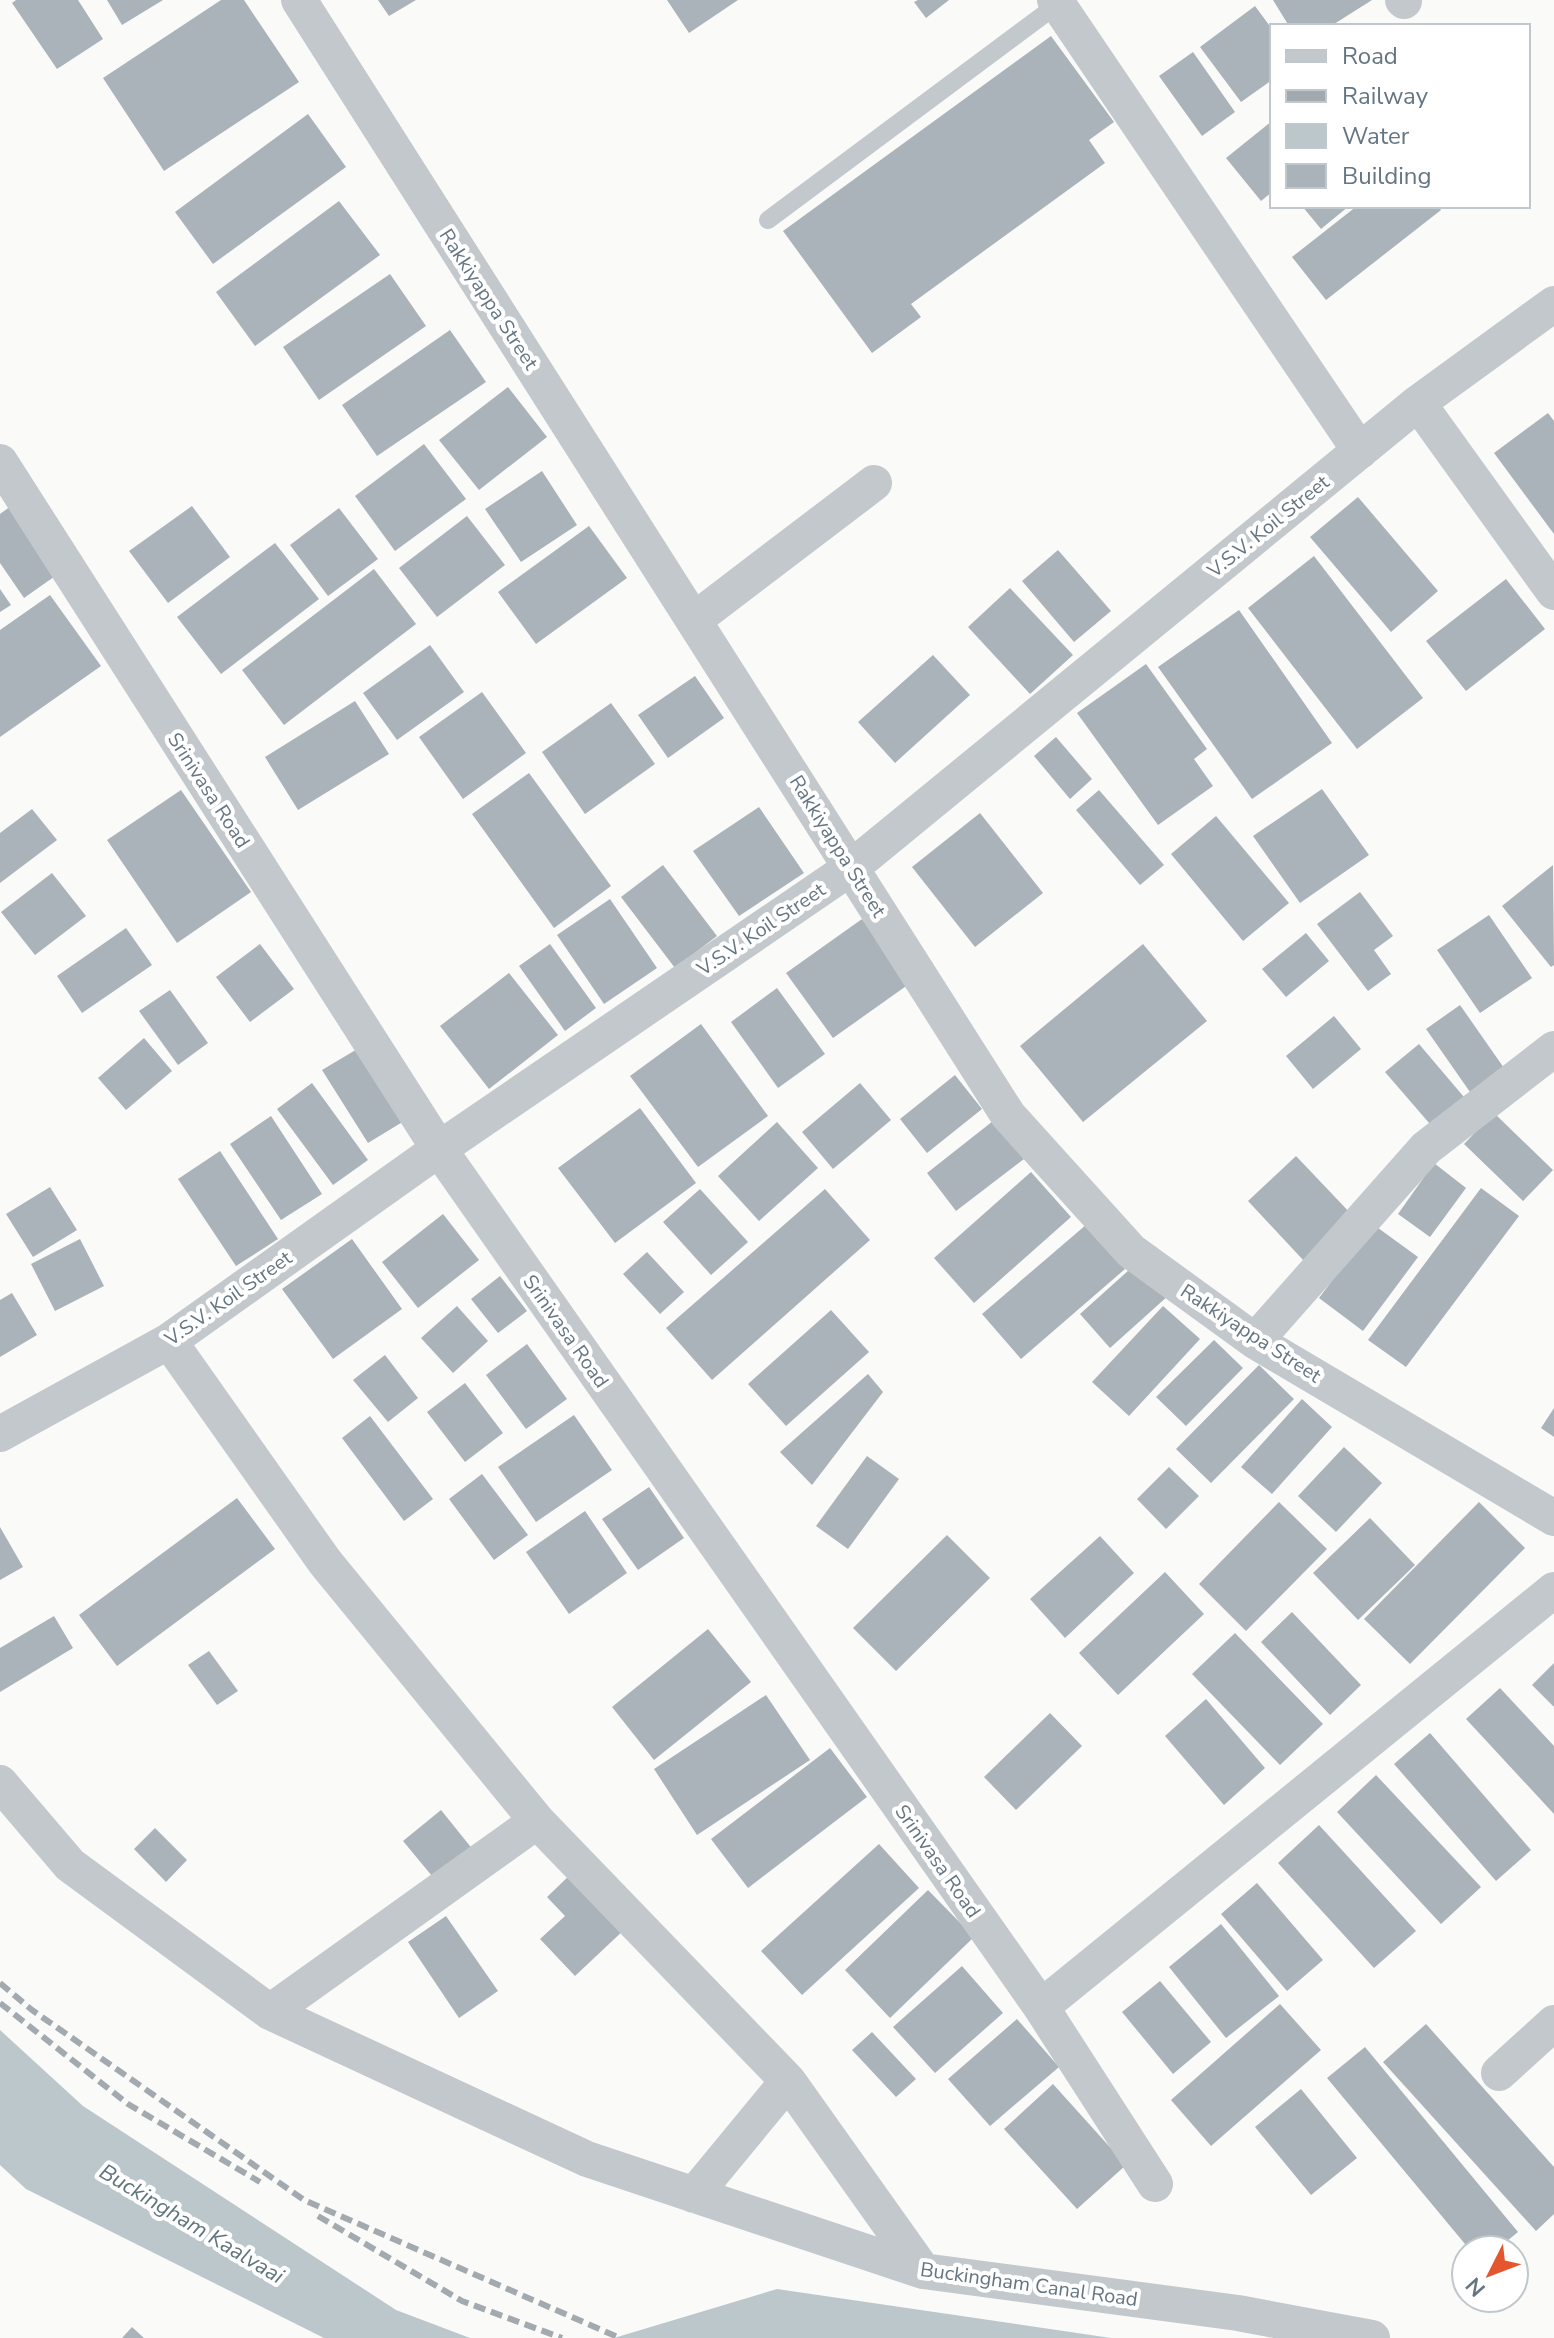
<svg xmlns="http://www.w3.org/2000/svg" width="1554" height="2338" viewBox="0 0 1554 2338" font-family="'Nunito Sans',sans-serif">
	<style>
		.water { fill: #bbc7cb }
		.building { fill: #aab3b9 }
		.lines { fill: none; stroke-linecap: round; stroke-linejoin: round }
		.lane { stroke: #c3c8cc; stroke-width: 18 }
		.street { stroke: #c3c8cc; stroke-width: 36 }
		.rail { stroke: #a2aab0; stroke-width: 6; stroke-dasharray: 12 6; stroke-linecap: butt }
		.labels { text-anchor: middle; stroke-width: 8; stroke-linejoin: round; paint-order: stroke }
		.street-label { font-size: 20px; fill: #657683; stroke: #fff }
		.water-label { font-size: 22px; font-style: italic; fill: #60757c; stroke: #fff }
	</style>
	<rect width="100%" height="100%" fill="#fafaf8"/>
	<path class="water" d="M0 2030 83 2106 396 2310 470 2338H324L26 2189 0 2165Z
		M777 2289 1111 2338H614Z"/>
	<path class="building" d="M16 0H78L103 39 57 69 12 3Z
		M107 0H163L122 25Z
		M221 0H244L299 82 164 171 103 78Z
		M378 0H416L389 16Z
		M667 0H738L689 33Z
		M918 0H949L926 18 914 2Z
		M1273 0H1372L1331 26H1289Z
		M1255 6 1272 29V80L1241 102 1200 47Z
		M1051 36 1114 122 1089 140 1105 163 911 304 921 317 872 353 783 231Z
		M1193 52 1235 112 1202 136 1159 76Z
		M308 114 346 167 213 264 175 212Z
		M1272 121V192L1261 201 1226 158Z
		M339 201 380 255 255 346 216 292Z
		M1302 206H1349L1321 229Z
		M1357 206H1438L1441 210 1326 300 1292 257Z
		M390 274 426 326 319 400 283 347Z
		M450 330 486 382 377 456 342 405Z
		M508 387 547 437 479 490 439 440Z
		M1548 413 1554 421V534L1494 453Z
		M424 444 466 499 395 551 355 496Z
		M542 471 577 525 521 562 485 509Z
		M1358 497 1438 591 1391 632 1310 537Z
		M11 506 58 574 24 598 0 563V514Z
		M192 506 230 557 168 603 129 551Z
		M339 508 378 559 328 596 290 545Z
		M467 516 505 565 437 617 399 568Z
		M589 526 627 578 536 644 498 592Z
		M275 543 319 599 221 674 177 617Z
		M1058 550 1111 611 1074 642 1022 581Z
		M1314 556 1423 698 1357 749 1248 608Z
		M374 569 416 624 284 725 242 670Z
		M1506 579 1545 629 1466 691 1426 641Z
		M1010 588 1073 655 1030 694 968 627Z
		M0 589 11 605 0 612Z
		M50 595 101 666 0 737V630Z
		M1239 610 1332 743 1252 799 1158 667Z
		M430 645 464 692 397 740 363 693Z
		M933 655 970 695 895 763 858 722Z
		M1146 664 1207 749 1194 759 1213 786 1158 825 1077 713Z
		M695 676 724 718 668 758 638 715Z
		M482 692 526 753 463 799 419 737Z
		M355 701 389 754 298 810 265 757Z
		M611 703 655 764 585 814 542 752Z
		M1056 737 1092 779 1070 799 1034 756Z
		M529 773 611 886 554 928 472 814Z
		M1322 789 1369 855 1300 903 1253 836Z
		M181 790 251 892 177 943 107 840Z
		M1099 790 1164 865 1140 885 1076 810Z
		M759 807 804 873 739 916 693 851Z
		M32 809 57 840 0 883V833Z
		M980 813 1043 893 975 947 912 867Z
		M1216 816 1289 903 1243 941 1171 854Z
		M663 865 717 936 675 968 621 897Z
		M1553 865 1554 965 1551 967 1502 906Z
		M52 873 86 916 35 955 1 912Z
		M1360 892 1393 936 1374 950 1391 974 1368 991 1317 924Z
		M610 899 657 968 604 1004 557 935Z
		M1489 915 1532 978 1480 1013 1437 950Z
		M862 919 909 984 833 1038 786 973Z
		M126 928 152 965 82 1013 57 976Z
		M1306 933 1329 961 1286 997 1262 969Z
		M260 944 294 989 250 1022 216 977Z
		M550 944 596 1008 565 1031 519 966Z
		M1143 944 1207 1021 1083 1122 1020 1046Z
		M509 973 558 1035 489 1089 440 1026Z
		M777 988 825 1054 778 1088 731 1022Z
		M170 990 208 1043 178 1065 139 1011Z
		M1460 1005 1504 1068 1470 1092 1426 1029Z
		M1334 1016 1361 1049 1313 1089 1286 1056Z
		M701 1024 768 1116 698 1167 630 1076Z
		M144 1038 172 1071 126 1110 98 1078Z
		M1419 1044 1469 1103 1436 1131 1385 1072Z
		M364 1045 409 1118 368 1143 322 1070Z
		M955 1075 982 1109 927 1153 900 1119Z
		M312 1083 368 1160 333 1185 277 1109Z
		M860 1083 891 1120 833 1169 802 1132Z
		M640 1108 696 1183 615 1243 558 1168Z
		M1494 1113 1553 1170 1523 1201 1464 1144Z
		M271 1116 322 1194 281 1220 230 1144Z
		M993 1121 1024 1159 956 1211 927 1173Z
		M777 1122 818 1168 759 1221 718 1176Z
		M220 1151 278 1239 236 1266 178 1179Z
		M1296 1156 1353 1216 1304 1261 1248 1201Z
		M1434 1163 1466 1188 1430 1237 1398 1214Z
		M1031 1172 1071 1217 974 1303 934 1258Z
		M50 1187 77 1230 33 1257 6 1214Z
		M1481 1188 1519 1216 1406 1367 1368 1340Z
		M700 1189 748 1242 711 1275 663 1222Z
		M825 1189 870 1240 712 1380 666 1328Z
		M443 1214 479 1260 418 1308 382 1262Z
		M1087 1224 1125 1269 1021 1359 982 1314Z
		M1374 1225 1418 1257 1363 1331 1319 1298Z
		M80 1239 104 1286 55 1311 31 1264Z
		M352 1239 402 1309 333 1359 282 1289Z
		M647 1252 684 1292 660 1314 623 1274Z
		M1139 1261 1169 1295 1110 1348 1080 1314Z
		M500 1276 527 1311 498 1333 471 1299Z
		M12 1293 37 1335 0 1357V1300Z
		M457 1306 488 1341 453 1373 421 1338Z
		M1163 1306 1200 1339 1129 1416 1092 1382Z
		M831 1310 869 1352 786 1426 748 1384Z
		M1214 1340 1243 1368 1186 1426 1156 1397Z
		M527 1344 567 1399 526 1429 486 1375Z
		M385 1355 418 1398 388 1422 353 1380Z
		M1259 1365 1294 1399 1211 1483 1176 1449Z
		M868 1374 883 1392 812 1485 780 1452Z
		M465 1383 503 1433 465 1462 427 1412Z
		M1302 1399 1332 1427 1272 1494 1241 1467Z
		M1554 1408V1437L1541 1428Z
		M574 1415 612 1470 536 1522 498 1467Z
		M370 1416 433 1499 404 1521 342 1438Z
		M1344 1447 1382 1483 1336 1532 1298 1496Z
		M867 1456 899 1479 848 1549 816 1526Z
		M1169 1467 1199 1496 1166 1529 1137 1499Z
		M482 1474 528 1535 494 1560 449 1499Z
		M649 1487 684 1538 638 1570 602 1519Z
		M237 1498 275 1549 117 1666 79 1615Z
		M1279 1502 1327 1549 1246 1631 1199 1584Z
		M1479 1502 1525 1548 1410 1664 1364 1619Z
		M585 1511 627 1573 569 1614 526 1552Z
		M1370 1518 1415 1565 1358 1620 1313 1573Z
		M0 1527 23 1567 0 1580Z
		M947 1535 990 1578 896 1671 853 1628Z
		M1100 1536 1134 1573 1065 1638 1030 1599Z
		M1165 1572 1204 1614 1118 1695 1079 1653Z
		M1292 1612 1361 1685 1330 1715 1261 1642Z
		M54 1616 73 1648 0 1692V1648Z
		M708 1629 751 1682 654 1760 612 1707Z
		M1235 1633 1323 1724 1280 1765 1192 1674Z
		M209 1651 238 1691 217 1705 188 1665Z
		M1554 1663V1707L1532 1685Z
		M1500 1688 1554 1746V1814L1466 1719Z
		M766 1695 810 1760 697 1835 654 1769Z
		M1206 1699 1265 1768 1224 1805 1165 1736Z
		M1050 1713 1082 1746 1016 1810 984 1777Z
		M1430 1733 1531 1850 1496 1881 1394 1764Z
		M830 1748 867 1797 748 1888 711 1839Z
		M1376 1775 1481 1887 1441 1924 1337 1812Z
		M441 1810 474 1851 437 1882 403 1841Z
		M1319 1825 1416 1931 1374 1968 1278 1863Z
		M155 1828 187 1860 166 1882 134 1849Z
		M879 1844 919 1888 802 1995 761 1951Z
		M572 1873 626 1928 575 1976 540 1939 565 1916 547 1897Z
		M1257 1883 1323 1960 1287 1991 1221 1914Z
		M928 1890 974 1937 890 2018 845 1970Z
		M446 1916 498 1991 459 2018 408 1942Z
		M1221 1924 1279 1996 1226 2038 1169 1967Z
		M962 1966 1003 2013 935 2073 893 2027Z
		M1160 1981 1211 2042 1173 2074 1122 2012Z
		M1280 2004 1321 2050 1211 2146 1171 2100Z
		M1017 2019 1059 2067 990 2126 948 2079Z
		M1426 2024 1554 2167V2214L1536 2231 1383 2062Z
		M872 2032 916 2079 896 2097 852 2050Z
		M1365 2047 1518 2232 1496 2250H1470L1327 2078Z
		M1053 2084 1126 2165 1077 2209 1004 2129Z
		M1301 2089 1357 2158 1311 2195 1255 2127Z
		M132 2327 144 2338H122Z"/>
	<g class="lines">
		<path class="lane" d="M768 220 1058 4"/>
		<path class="street" d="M299 0 1008 1115 1131 1251 1255 1341 1554 1518
			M1055 0 1360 451
			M1403 0 1404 1
			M1418 403 1554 592
			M0 462 439 1149 1041 2007 1155 2184
			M694 620 874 483
			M169 1341 325 1562 537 1821 788 2081 694 2195
			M1255 1341 1426 1148 1554 1049
			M0 1434 169 1341 439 1149 852 867 1418 403 1554 304
			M0 1783 70 1865 270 2012 587 2159 923 2271 1238 2313 1372 2338
			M1041 2007 1554 1590
			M270 2012 537 1821
			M1499 2073 1554 2023
			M788 2081 923 2271"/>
		<path class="rail" d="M0 1983 32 2010 304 2200 620 2338
			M0 2003 128 2104 260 2182
			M318 2216 462 2301 562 2338"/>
	</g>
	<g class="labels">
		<g class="street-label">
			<text transform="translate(489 299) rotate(57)" y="7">Rakkiyappa Street</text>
			<text transform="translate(1268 526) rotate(-39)" y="7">V.S.V. Koil Street</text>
			<text transform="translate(209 790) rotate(57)" y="7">Srinivasa Road</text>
			<text transform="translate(838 846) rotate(58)" y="7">Rakkiyappa Street</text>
			<text transform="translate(761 929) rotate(-34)" y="7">V.S.V. Koil Street</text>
			<text transform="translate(228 1298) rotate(-35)" y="7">V.S.V. Koil Street</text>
			<text transform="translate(566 1331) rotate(55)" y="7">Srinivasa Road</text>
			<text transform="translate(1251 1333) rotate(33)" y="7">Rakkiyappa Street</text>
			<text transform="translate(938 1861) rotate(55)" y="7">Srinivasa Road</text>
			<text transform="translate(1029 2284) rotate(8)" y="7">Buckingham Canal Road</text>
		</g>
		<g class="water-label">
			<text transform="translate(192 2223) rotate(31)" y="8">Buckingham Kaalvaai</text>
		</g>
	</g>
	<rect x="1270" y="24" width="260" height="184" fill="#ffffff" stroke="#c1c8cd" stroke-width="2"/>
	<rect x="1286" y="50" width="40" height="12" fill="#c3c8cc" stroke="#c1c8cd" stroke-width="2"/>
	<text x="1342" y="64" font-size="24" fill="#657683">Road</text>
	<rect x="1286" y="90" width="40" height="12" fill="#a2aab0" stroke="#c1c8cd" stroke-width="2"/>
	<text x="1342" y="104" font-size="24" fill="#657683">Railway</text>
	<rect x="1286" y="124" width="40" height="24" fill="#bbc7cb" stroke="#c1c8cd" stroke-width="2"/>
	<text x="1342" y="144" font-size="24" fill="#657683">Water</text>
	<rect x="1286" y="164" width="40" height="24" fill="#aab3b9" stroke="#c1c8cd" stroke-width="2"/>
	<text x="1342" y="184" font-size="24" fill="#657683">Building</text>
	<g transform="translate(1490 2274) rotate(228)"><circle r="38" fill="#ffffff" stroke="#c1c8cd" stroke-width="2"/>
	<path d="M0-6L14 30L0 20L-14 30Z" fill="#e4572e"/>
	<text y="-12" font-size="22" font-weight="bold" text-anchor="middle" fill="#657683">N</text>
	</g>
</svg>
